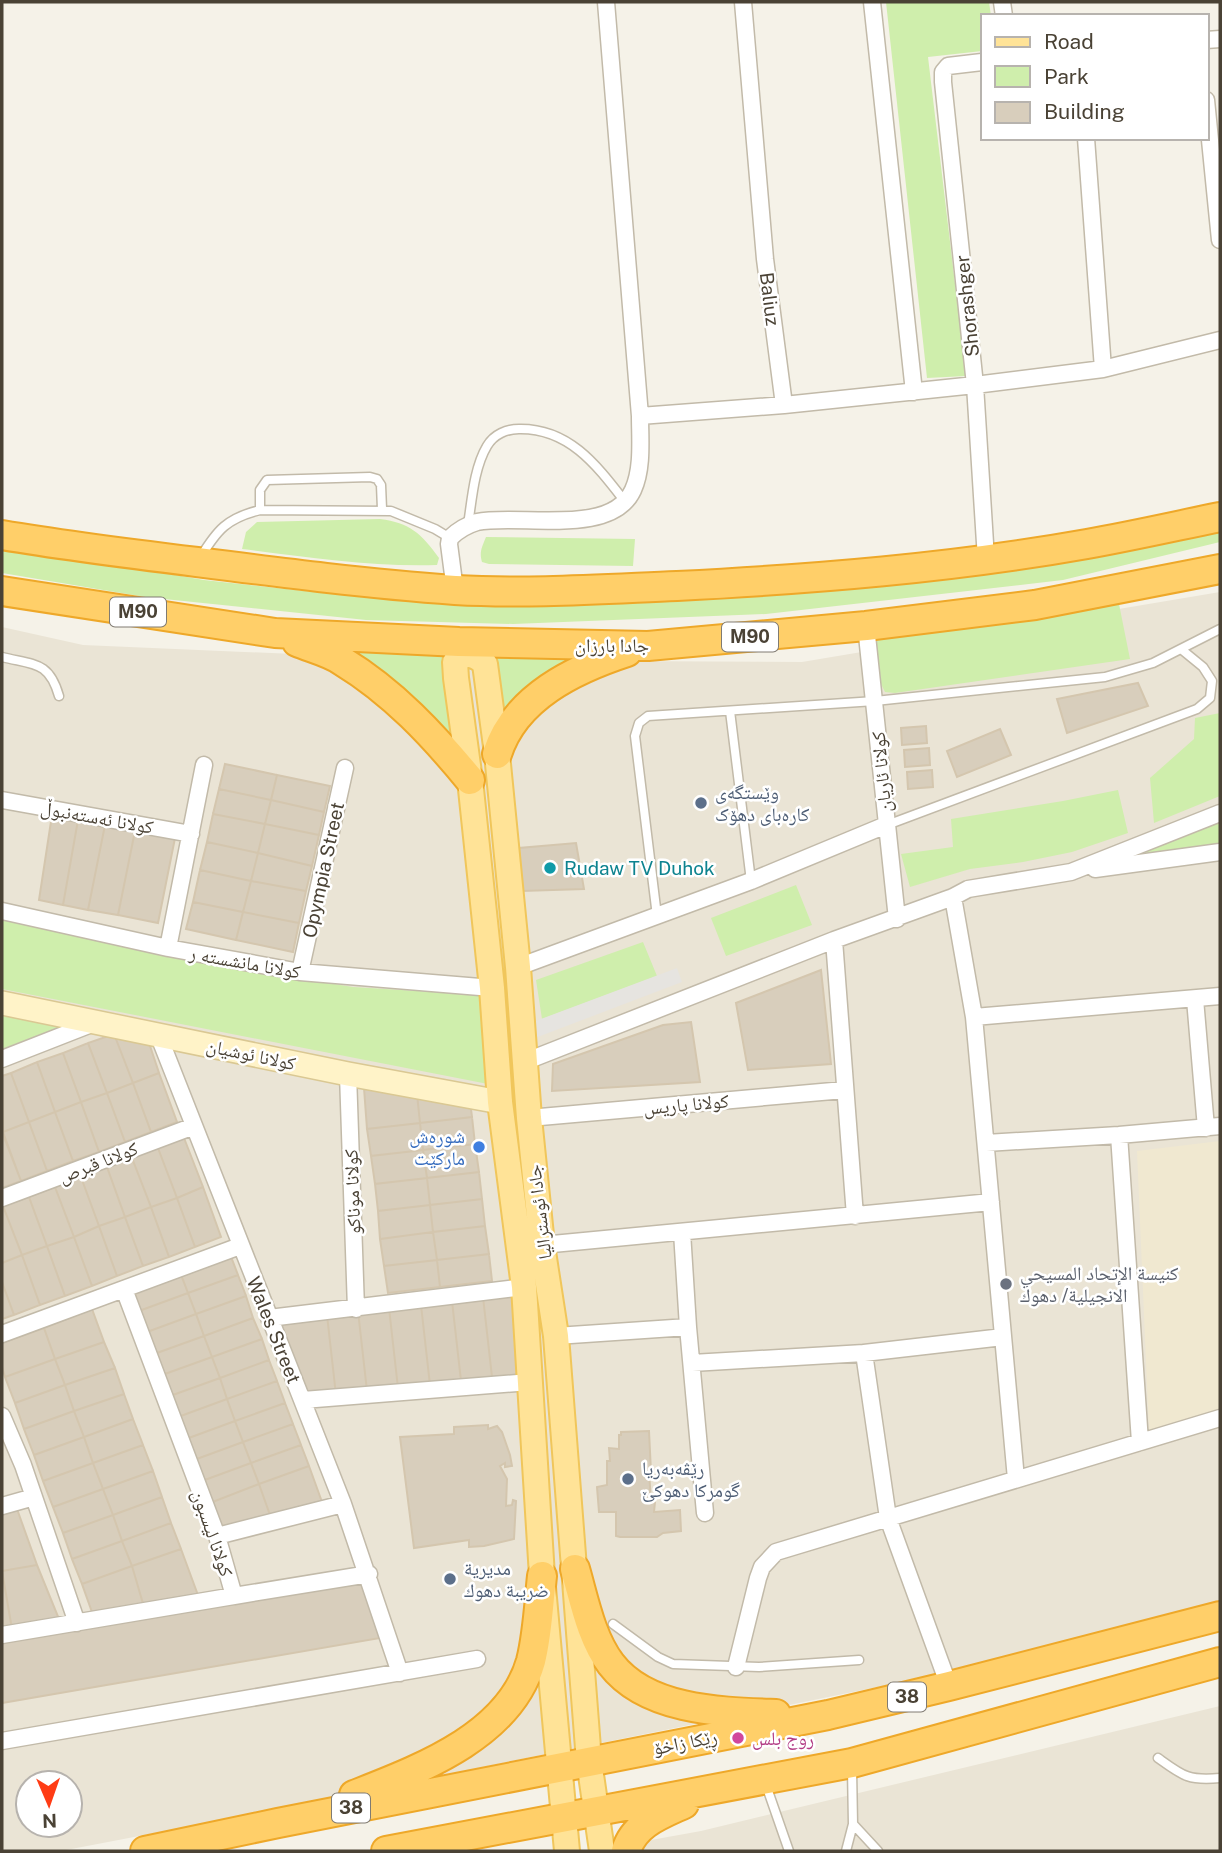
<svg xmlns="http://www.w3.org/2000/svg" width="1222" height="1853" viewBox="0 0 1222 1853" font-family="'Public Sans','Noto Naskh Arabic',sans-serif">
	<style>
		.residential { fill: #eae4d5; fill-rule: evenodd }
		.education { fill: #f0e8d0 }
		.green { fill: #cfeeac }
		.parking { fill: #e6e4e0 }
		.building { fill: #d8cebc; stroke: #d4c6ae; stroke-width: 2 }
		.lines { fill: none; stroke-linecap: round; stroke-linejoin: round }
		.lane-casing { stroke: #c2baa9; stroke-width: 11 }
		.street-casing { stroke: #c2baa9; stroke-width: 19 }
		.secondary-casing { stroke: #dac893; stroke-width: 26 }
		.primary-casing { stroke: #f0c65b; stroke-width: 28 }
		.highway-casing { stroke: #eea829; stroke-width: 32 }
		.lane { stroke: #fff; stroke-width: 8 }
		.street { stroke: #fff; stroke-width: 16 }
		.secondary { stroke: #fff3c8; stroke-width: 23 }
		.primary { stroke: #ffe397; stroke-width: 24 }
		.highway { stroke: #ffcf69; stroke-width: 28 }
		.service-dot { fill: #5c6f8a; stroke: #fff; stroke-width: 2.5 }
		.culture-dot { fill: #0f9aa8; stroke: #fff; stroke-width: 2.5 }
		.shop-dot { fill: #3f7fe0; stroke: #fff; stroke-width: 2.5 }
		.worship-dot { fill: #6b7280; stroke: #fff; stroke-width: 2.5 }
		.hotel-dot { fill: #d1479c; stroke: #fff; stroke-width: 2.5 }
		.labels { text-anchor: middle; stroke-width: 5; stroke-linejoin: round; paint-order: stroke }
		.shield { fill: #fff; stroke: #807b72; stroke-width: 2 }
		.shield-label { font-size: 18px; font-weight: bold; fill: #4a4235 }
		.street-label { font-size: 19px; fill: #4a4235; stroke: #fff }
		.service-label { font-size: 19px; fill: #4e5e75; stroke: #fff; text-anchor: start }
		.culture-label { font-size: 19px; fill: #0d838f; stroke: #fff; text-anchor: start }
		.shop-label { font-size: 19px; fill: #366cbe; stroke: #fff; text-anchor: end }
		.worship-label { font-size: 19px; fill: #5b616d; stroke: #fff; text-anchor: start }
		.hotel-label { font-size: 19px; fill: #b23c85; stroke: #fff; text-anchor: start }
	</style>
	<rect width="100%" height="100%" fill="#f5f2e8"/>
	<path class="residential" d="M1220 592V1609L917 1679 181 1828 61 1851H2V627L83 645 434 660 802 662ZM28 1783H70V1825H28Z
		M1220 1706V1851H590L701 1831Z"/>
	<path class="education" d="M1220 1141V1409L1149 1432 1137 1151Z"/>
	<path class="green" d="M886 2H989L991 16H982V51L928 57 966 376 927 378Z
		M380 519C410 523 421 533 439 558L437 565C371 567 307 557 242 549L246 532 257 522Z
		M1220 524V542L1063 580 766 614 513 624 366 620 145 597 2 573V545L204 580 370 598 500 602Z
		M486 537 635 539 633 566 489 564 482 562C479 552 482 547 486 537Z
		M1118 599 1130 659 895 693 885 692 881 684 874 633Z
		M321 648 446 652 459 759Z
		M496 656 600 657 502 731Z
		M1220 713V796L1154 823 1150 778 1194 739 1195 718Z
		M1118 790 1128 833 1072 852 1023 862 970 869 910 887 901 854 953 847 951 819 1063 801Z
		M1220 813V852L1071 872Z
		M796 885 812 925 726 956 711 918Z
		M2 920 284 976 353 987 481 995 488 1084 2 989Z
		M643 942 657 976 542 1019 536 980Z
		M2 1014 62 1026 2 1049Z"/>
	<path class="parking" d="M677 968 682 982 535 1038 533 1022Z"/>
	<path class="building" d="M1138 683 1148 706 1067 733 1057 699Z
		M926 726 927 743 902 745 901 728Z
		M1000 729 1011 755 957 777 947 751Z
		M929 748 930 765 905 767 904 750Z
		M225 764 277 775 271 800 219 789Z
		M932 770 933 787 908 789 907 772Z
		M277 775 330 786 324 812 271 800Z
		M219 789 271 800 265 824 213 814Z
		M271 800 324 812 319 835 265 824Z
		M213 814 265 824 258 853 207 842Z
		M52 815 78 820 63 905 39 900Z
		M78 820 105 825 88 910 63 905Z
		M265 824 319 835 312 866 258 853Z
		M105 825 135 831 118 915 88 910Z
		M135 831 175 838 158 923 118 915Z
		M207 842 258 853 251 881 200 870Z
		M576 843 584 889 522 891 519 848Z
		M258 853 312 866 306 891 251 881Z
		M200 870 251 881 243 912 193 902Z
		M251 881 306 891 299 923 243 912Z
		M193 902 243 912 236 940 186 929Z
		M243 912 299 923 293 952 236 940Z
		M821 970 831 1064 748 1070 736 1003Z
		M691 1022 700 1082 552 1091 553 1064 663 1025Z
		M114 1034 133 1083 107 1093 88 1043Z
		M114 1034 147 1037 159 1073 133 1083Z
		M88 1043 107 1093 81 1102 63 1053Z
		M63 1053 81 1102 55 1112 37 1062Z
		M37 1062 55 1112 29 1122 11 1073Z
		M11 1073 29 1122 3 1132 2 1076Z
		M159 1073 177 1122 151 1132 133 1083Z
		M133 1083 151 1132 125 1142 107 1093Z
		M364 1088 417 1094 420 1123 367 1129Z
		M107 1093 125 1142 99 1152 81 1102Z
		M417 1094 470 1101 472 1117 420 1123Z
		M81 1102 99 1152 73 1161 55 1112Z
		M55 1112 73 1161 47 1171 29 1122Z
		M472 1117 475 1144 423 1150 420 1123Z
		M29 1122 47 1171 21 1181 3 1132Z
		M420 1123 423 1150 371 1156 367 1129Z
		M2 1132 21 1181 2 1188Z
		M184 1138 203 1187 177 1198 158 1148Z
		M475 1144 479 1172 427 1178 423 1150Z
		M158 1148 177 1198 151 1207 132 1158Z
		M423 1150 427 1178 375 1184 371 1156Z
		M132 1158 151 1207 125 1217 107 1167Z
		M107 1167 125 1217 99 1226 81 1177Z
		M479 1172 482 1199 430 1205 427 1178Z
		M81 1177 99 1226 74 1237 55 1187Z
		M427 1178 430 1205 378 1211 375 1184Z
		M55 1187 74 1237 47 1246 29 1197Z
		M203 1187 221 1237 195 1247 177 1198Z
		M29 1197 47 1246 22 1255 3 1206Z
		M177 1198 195 1247 169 1257 151 1207Z
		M482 1199 485 1226 433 1232 430 1205Z
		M430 1205 433 1232 380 1239 378 1211Z
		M3 1206 22 1255 2 1263V1207Z
		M151 1207 169 1257 143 1266 125 1217Z
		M125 1217 143 1266 117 1276 99 1226Z
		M99 1226 117 1276 92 1286 74 1237Z
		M485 1226 489 1254 437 1260 433 1232Z
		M433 1232 437 1260 384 1266 380 1239Z
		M74 1237 92 1286 65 1296 47 1246Z
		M47 1246 65 1296 40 1305 22 1255Z
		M230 1254 238 1275 188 1293 180 1272Z
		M489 1254 492 1281 440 1287 437 1260Z
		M22 1255 40 1305 14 1315 2 1282V1263Z
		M437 1260 440 1287 388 1293 384 1266Z
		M180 1272 188 1293 139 1311 131 1290Z
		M238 1275 246 1296 196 1314 188 1293Z
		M2 1282 14 1315 2 1319Z
		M188 1293 196 1314 147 1332 139 1311Z
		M514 1294 523 1374 492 1377 483 1297Z
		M246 1296 253 1318 204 1336 196 1314Z
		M483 1297 492 1377 461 1381 452 1301Z
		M452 1301 461 1381 430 1385 421 1305Z
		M421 1305 430 1385 398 1388 389 1308Z
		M389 1308 398 1388 367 1391 358 1311Z
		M92 1309 104 1342 55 1359 44 1328Z
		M358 1311 367 1391 336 1395 327 1315Z
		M196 1314 204 1336 154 1354 147 1332Z
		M327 1315 336 1395 304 1398 277 1321Z
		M253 1318 262 1339 212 1357 204 1336Z
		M44 1328 55 1359 5 1377 2 1367V1343Z
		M204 1336 212 1357 162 1375 154 1354Z
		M262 1339 269 1360 220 1378 212 1357Z
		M104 1342 115 1368 65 1385 55 1359Z
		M212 1357 220 1378 170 1396 162 1375Z
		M55 1359 65 1385 15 1403 5 1377Z
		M269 1360 277 1381 227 1399 220 1378Z
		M115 1368 124 1394 74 1411 65 1385Z
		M220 1378 227 1399 178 1417 170 1396Z
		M277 1381 285 1403 235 1421 227 1399Z
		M65 1385 74 1411 24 1429 15 1403Z
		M124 1394 133 1419 84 1437 74 1411Z
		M227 1399 235 1421 186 1439 178 1417Z
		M285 1403 293 1424 243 1442 235 1421Z
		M74 1411 84 1437 34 1455 24 1429Z
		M133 1419 143 1445 93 1463 84 1437Z
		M235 1421 243 1442 194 1460 186 1439Z
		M293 1424 301 1445 251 1463 243 1442Z
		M488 1425V1429L497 1426 502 1432 510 1455 512 1466 505 1467V1463L500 1466 507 1479 506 1506 512 1505 513 1500 516 1501 514 1539 484 1546 469 1547V1540L414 1548 400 1437 454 1434V1427Z
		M649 1431 651 1472H649L651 1501 655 1502 654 1512 680 1510 681 1531 663 1533 657 1537H620L616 1536V1512H599L597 1487 607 1485V1461H610L609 1448 619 1449V1435H621V1432Z
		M84 1437 93 1463 43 1481 34 1455Z
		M243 1442 251 1463 202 1481 194 1460Z
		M143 1445 153 1471 103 1489 93 1463Z
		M301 1445 309 1466 259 1484 251 1463Z
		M93 1463 103 1489 53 1507 43 1481Z
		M251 1463 259 1484 210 1503 202 1481Z
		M309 1466 322 1502 270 1515 259 1484Z
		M153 1471 162 1497 113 1515 103 1489Z
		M259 1484 270 1515 220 1528 210 1503Z
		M103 1489 113 1515 63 1533 53 1507Z
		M162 1497 171 1523 122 1541 113 1515Z
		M17 1509 37 1565 2 1571V1512Z
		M113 1515 122 1541 72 1559 63 1533Z
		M171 1523 181 1549 132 1566 122 1541Z
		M122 1541 132 1566 82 1584 72 1559Z
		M181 1549 199 1598 144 1607 132 1566Z
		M37 1565 59 1619 12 1629 2 1571Z
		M132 1566 144 1607 93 1615 82 1584Z
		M2 1571 12 1629 2 1630Z
		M365 1579 380 1638 2 1703V1643Z"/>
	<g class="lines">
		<defs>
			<path id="lane" d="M260 510V490L267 480 370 477 377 479 381 485 382 509
				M468 525C472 499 474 468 487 446 494 434 507 429 519 429 570 428 598 467 626 503
				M200 558C217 530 227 518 260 510L391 511 435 529 450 538
				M2 657C34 665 49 661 59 696
				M730 711 751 881
				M887 825 1197 709 1210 698 1212 681 1203 667 1181 649
				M657 916 635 736 639 723 648 716 875 701 1105 677 1153 663 1220 629
				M613 1624 658 1657 673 1664 759 1667 859 1660
				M1158 1758C1183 1776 1188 1781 1220 1778
				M766 1785 789 1851
				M853 1824 878 1851
				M846 1851 853 1824 852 1769"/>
			<path id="street" d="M743 2 765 259 784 405 975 385 1103 369 1220 340
				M872 2 914 392
				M1002 2 1004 16
				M1206 40 1220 39
				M982 62 948 66 943 72V82L975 385 986 559
				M1206 100 1220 240
				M1086 138 1103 369
				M640 416 784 405
				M455 590 449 544 450 538C457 531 467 525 477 522 518 513 611 538 633 490 643 468 640 439 640 416L606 2
				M866 626 897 919
				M2 800 191 834
				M1095 869 1220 852
				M953 897 974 1017 1016 1479
				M2 911 168 948 300 972 492 988
				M834 940 855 1216
				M168 948 204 765
				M518 967 751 881 886 825
				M300 972 345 768
				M1195 999 1206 1128
				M974 1017 1220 996
				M158 1034 343 1504 400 1673
				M2 1059 94 1023
				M524 1062 834 940 953 897 968 889 1071 872 1220 813
				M348 1074 356 1309
				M529 1118 844 1090
				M1119 1135 1140 1442
				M986 1143 1119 1135 1220 1126
				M2 1198 194 1126
				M542 1245 991 1202
				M269 1318 524 1287
				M688 1327 705 1513
				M2 1334 240 1246
				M556 1336 688 1327 682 1232
				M864 1353 888 1518 949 1686
				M692 1363 864 1353 1003 1337
				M303 1400 530 1382
				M2 1416 23 1465 77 1623
				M2 1506 34 1497
				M217 1536 343 1504
				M234 1596 369 1574
				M2 1635 234 1596 217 1536 124 1289
				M736 1667 758 1578 762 1567 776 1552 1220 1418
				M2 1741 477 1659"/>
			<path id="secondary" d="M2 1003 348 1074 500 1102"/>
			<path id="primary" d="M567 1851 542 1576 524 1287 500 1102 492 988 470 780 456 678 455 662C464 651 476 654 485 664L497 754 518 967 529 1118 542 1245 556 1336 589 1761 602 1851"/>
			<path id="highway" d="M2 535C67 546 132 554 197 562 283 573 369 584 455 590 528 594 603 589 677 586 814 579 952 568 1087 544 1132 536 1176 526 1220 517
				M2 591 275 633 459 642 648 646 866 626 1035 605 1220 569
				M297 642C311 648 329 652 342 661 393 692 433 735 470 780
				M497 754C515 697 575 669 627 652
				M575 1569C584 1600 591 1638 611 1664 647 1711 722 1712 776 1714
				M354 1795C420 1769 510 1736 531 1661 538 1633 539 1604 542 1576
				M145 1851 278 1823 828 1715 949 1686 1220 1616
				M386 1851 852 1763 1220 1662
				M626 1851C634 1824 660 1815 684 1804"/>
		</defs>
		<use href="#lane" class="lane-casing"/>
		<use href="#street" class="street-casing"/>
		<use href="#secondary" class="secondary-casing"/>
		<use href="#primary" class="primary-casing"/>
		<use href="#highway" class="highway-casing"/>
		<use href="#lane" class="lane"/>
		<use href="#street" class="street"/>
		<use href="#secondary" class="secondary"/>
		<use href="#primary" class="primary"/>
		<use href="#highway" class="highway"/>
	</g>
	<g class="service-dot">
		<circle cx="701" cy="803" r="7"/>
		<circle cx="628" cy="1479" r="7"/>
		<circle cx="450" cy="1579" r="7"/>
	</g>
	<circle class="culture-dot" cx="550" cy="868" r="7"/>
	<circle class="shop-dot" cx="479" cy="1147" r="7"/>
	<circle class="worship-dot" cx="1006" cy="1284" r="7"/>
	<circle class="hotel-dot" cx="738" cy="1738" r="7"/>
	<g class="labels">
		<g class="shield">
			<rect x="110" y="597.5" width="56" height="29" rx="5"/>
			<rect x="722" y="622.5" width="56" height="29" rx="5"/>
			<rect x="888" y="1682.5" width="38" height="29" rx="5"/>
			<rect x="332" y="1793.5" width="38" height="29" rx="5"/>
		</g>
		<g class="shield-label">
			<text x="138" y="618">M90</text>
			<text x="750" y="643">M90</text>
			<text x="907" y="1703">38</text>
			<text x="351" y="1814">38</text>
		</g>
		<g class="street-label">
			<text transform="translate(770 299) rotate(83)" y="7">Baliuz</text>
			<text transform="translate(967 306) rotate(-96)" y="7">Shorashger</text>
			<text x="612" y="652">جادا بارزان</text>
			<text transform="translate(881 772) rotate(-95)" y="7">كولانا ئاريان</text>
			<text transform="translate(97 817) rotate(10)" y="7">كولانا ئەستەنبوڵ</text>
			<text transform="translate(323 870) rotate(-78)" y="7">Opympia Street</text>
			<text transform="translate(245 962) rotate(10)" y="7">كولانا مانشسته ر</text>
			<text transform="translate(251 1054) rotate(12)" y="7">كولانا ئوشيان</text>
			<text transform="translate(686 1104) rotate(-5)" y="7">كولانا پاریس</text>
			<text transform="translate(98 1162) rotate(-21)" y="7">كولانا قبرص</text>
			<text transform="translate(352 1192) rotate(-92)" y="7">كولانا موناكو</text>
			<text transform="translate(539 1212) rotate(-97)" y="7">جادا ئوسترالیا</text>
			<text transform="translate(274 1330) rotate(68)" y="7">Wales Street</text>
			<text transform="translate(213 1533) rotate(71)" y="7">كولانا ليسبون</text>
			<text transform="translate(685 1742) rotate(-11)" y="7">ڕێکا زاخۆ</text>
		</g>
		<g class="service-label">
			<text x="715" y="799">وێستگەی<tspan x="715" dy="22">کارەبای دهۆک</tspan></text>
			<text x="642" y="1475">رێڤه‌به‌ریا<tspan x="642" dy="22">گومركا دهوكێ</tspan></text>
			<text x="464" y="1575">مديرية<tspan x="464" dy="22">ضريبة دهوك</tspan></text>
		</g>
		<g class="culture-label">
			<text x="564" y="875">Rudaw TV Duhok</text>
		</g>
		<g class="shop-label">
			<text x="465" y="1143">شوره‌ش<tspan x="465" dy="22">ماركێت</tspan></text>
		</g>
		<g class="worship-label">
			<text x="1020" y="1280">كنيسة الإتحاد المسيحي<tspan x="1020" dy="22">الانجيلية/ دهوك</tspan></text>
		</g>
		<g class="hotel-label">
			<text x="752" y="1745">روج بلس</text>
		</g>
	</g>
	<rect width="1222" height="1853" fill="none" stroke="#4a4235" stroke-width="7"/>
	<rect x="981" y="14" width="228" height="126" fill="#ffffff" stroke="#b7b3ae" stroke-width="2"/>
	<rect x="995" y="37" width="35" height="10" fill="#ffe397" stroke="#b7b3ae" stroke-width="2"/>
	<text x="1044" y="49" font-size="21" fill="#4a4235">Road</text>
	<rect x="995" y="66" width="35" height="21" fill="#cfeeac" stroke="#b7b3ae" stroke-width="2"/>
	<text x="1044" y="84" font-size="21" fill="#4a4235">Park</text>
	<rect x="995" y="102" width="35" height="21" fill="#d8cebc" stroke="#b7b3ae" stroke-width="2"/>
	<text x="1044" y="119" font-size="21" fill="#4a4235">Building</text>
	<g transform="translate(49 1804) rotate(178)"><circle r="33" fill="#ffffff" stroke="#b7b3ae" stroke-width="2"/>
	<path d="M0-5L12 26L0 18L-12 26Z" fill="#ff3c15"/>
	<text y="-10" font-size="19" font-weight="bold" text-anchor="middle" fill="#4a4235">N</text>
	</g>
</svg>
